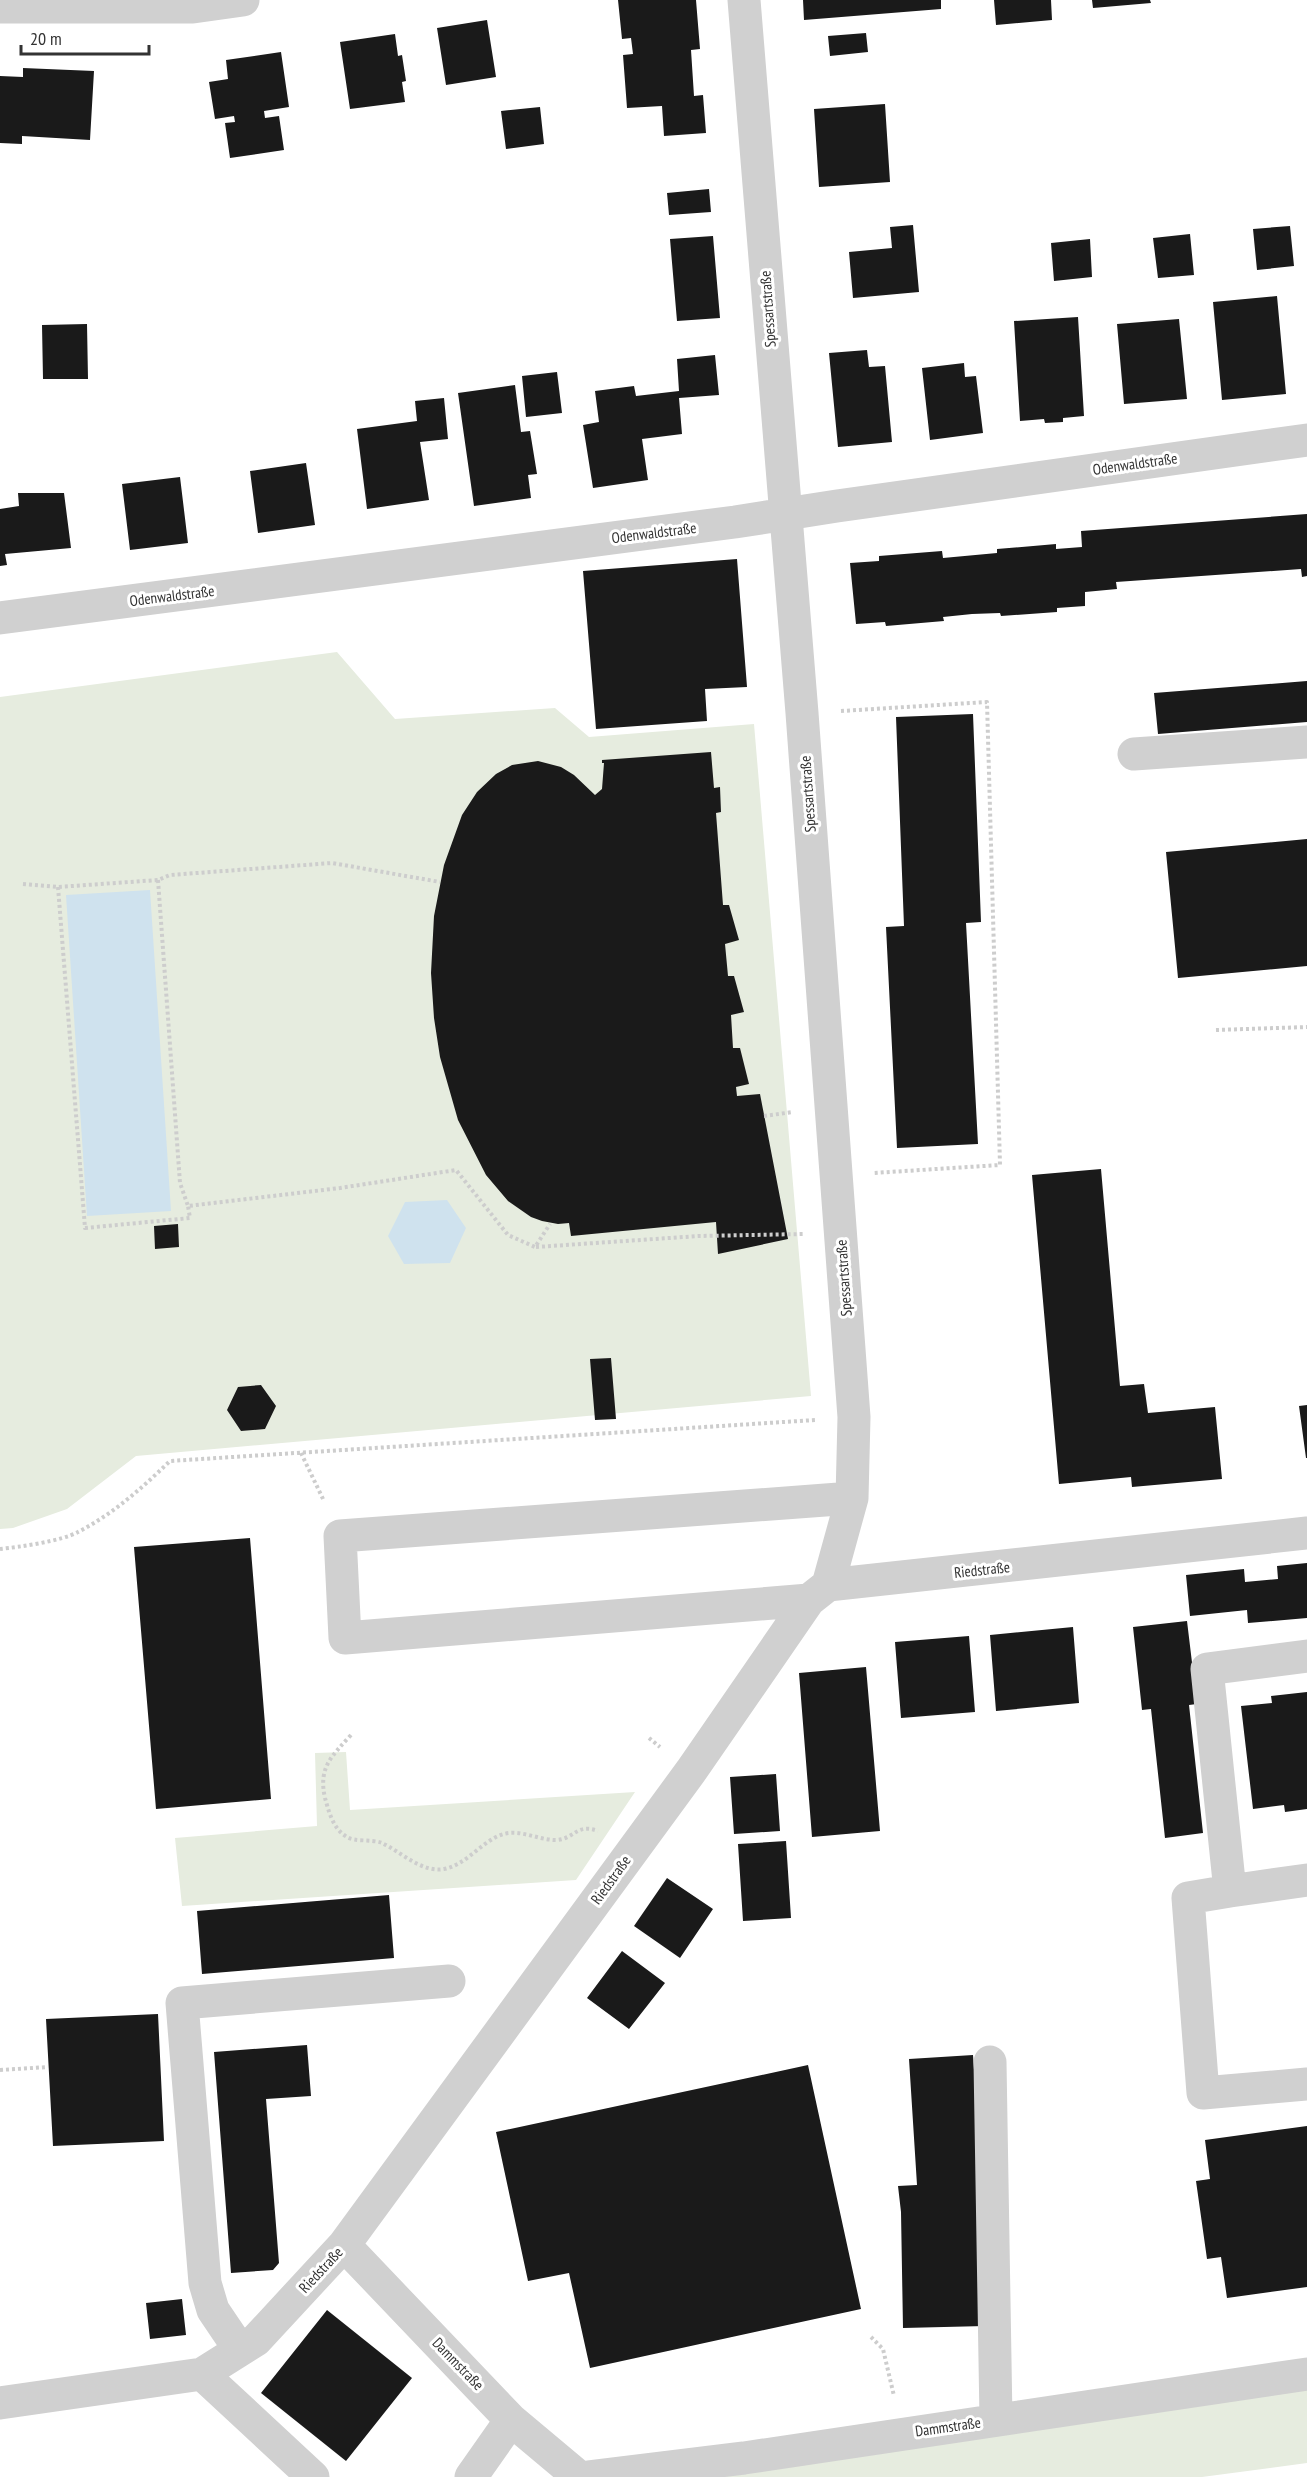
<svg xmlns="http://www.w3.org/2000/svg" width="1307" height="2477" viewBox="0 0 1307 2477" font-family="'PT Sans Narrow',sans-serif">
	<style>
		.green { fill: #e6ecdf }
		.water { fill: #cfe2ee }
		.building { fill: #1a1a1a }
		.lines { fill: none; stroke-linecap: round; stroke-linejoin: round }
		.path { stroke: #cdcdcd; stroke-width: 4; stroke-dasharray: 3 3; stroke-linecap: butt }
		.minor { stroke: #d0d0d0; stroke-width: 33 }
		.labels { text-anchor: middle; stroke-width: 6; stroke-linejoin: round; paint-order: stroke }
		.street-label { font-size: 15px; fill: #333; stroke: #fff }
	</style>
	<rect width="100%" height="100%" fill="#fff"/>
	<path class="green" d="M337 652 395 719 555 708 589 737 754 724 811 1396 136 1456 67 1509 13 1528 0 1529V697Z
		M346 1752 350 1810 635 1792 576 1880 182 1906 175 1838 317 1826 315 1753Z
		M1307 2389V2463L1202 2477H706Z"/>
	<path class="water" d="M150 890 171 1211 87 1216 66 895Z
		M447 1200 466 1228 450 1263 404 1264 388 1236 405 1202Z"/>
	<path class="building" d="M618 0H696L700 49 691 50 694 96 703 95 706 133 664 136 662 106 627 108 623 55 633 54 631 38 622 39Z
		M803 0H941V9L804 20Z
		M994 0H1051L1052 20 996 25Z
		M1092 0H1150L1151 3 1093 8Z
		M487 20 496 77 446 85 437 28Z
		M866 33 868 52 830 56 828 36Z
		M395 34 398 56 402 55 406 81 402 82 405 102 350 109 340 42Z
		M281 52 289 107 264 111 265 118 279 116 284 150 230 158 225 123 235 122 234 116 215 119 209 82 228 79 226 60Z
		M23 68 94 71 90 140 22 136V144L0 143V76L23 77Z
		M885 104 890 182 819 187 814 109Z
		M540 107 544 144 506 149 501 111Z
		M709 189 711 212 669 215 667 193Z
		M913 225 919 292 853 298 849 252 892 248 890 227Z
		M1290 226 1294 266 1257 270 1253 229Z
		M1190 234 1194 275 1158 278 1153 238Z
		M713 236 720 318 677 321 670 239Z
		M1090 239 1092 277 1054 281 1051 243Z
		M1277 296 1286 394 1222 400 1213 302Z
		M1078 317 1084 416 1063 418V422L1045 423 1044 419 1020 421 1014 321Z
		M1179 319 1187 399 1124 404 1117 324Z
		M87 324 88 379H43L42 325Z
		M867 350 869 367 885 366 892 442 838 447 829 353Z
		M715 355 719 395 679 398 682 434 642 439 648 480 593 488 583 425 599 422 595 391 634 386 636 396 679 391 677 359Z
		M964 363 965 377 976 376 983 433 930 440 922 368Z
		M557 372 562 413 526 417 522 376Z
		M515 385 521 432 530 431 537 474 528 475 531 498 474 506 458 393Z
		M444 398 448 439 420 442 429 500 367 509 357 429 417 421 415 401Z
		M306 463 315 525 258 533 250 471Z
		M180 477 188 543 130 550 122 484Z
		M18 493H64L71 548 5 554 7 565 0 566V509L19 506Z
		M1307 514V576L1302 577 1301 569 1116 582 1117 589 1085 592V606L1057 608V612L1001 616 1000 613 972 614 943 617 944 621 886 626 885 622 856 624 850 563 879 561V556L942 551 943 558 997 553V549L1056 544V549L1082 547 1081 531Z
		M737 559 747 687 705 689 707 721 596 729 583 571Z
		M1307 681V722L1158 734 1154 693Z
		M973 714 981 922 966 923 978 1144 897 1148 886 927 904 926 896 717Z
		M711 752 714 788 720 787 721 812 716 813 723 905H729L739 940 725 944 728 976H734L744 1012 731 1015 733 1048H740L749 1084 736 1087 737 1096 760 1094 788 1239 718 1254 716 1222 571 1236 569 1223 558 1224 542 1221 531 1217 508 1201 486 1175 458 1120 440 1057 434 1018 431 973 434 916 444 865 462 815 477 792 496 774 512 765 538 761 561 767 574 775 595 795 602 789 604 763H602V760Z
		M1307 839V966L1178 978 1166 852Z
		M1101 1169 1120 1386 1144 1384 1148 1413 1215 1407 1222 1479 1132 1487 1131 1477 1059 1484 1032 1175Z
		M178 1224 179 1247 155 1249 154 1226Z
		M611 1358 616 1419 595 1420 590 1359Z
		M261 1385 276 1406 265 1429 241 1431 227 1410 238 1387Z
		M1307 1405V1458H1306L1299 1406Z
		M250 1538 271 1799 156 1809 134 1547Z
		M1307 1563V1618L1248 1623 1247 1610 1190 1616 1186 1575 1244 1569 1245 1582 1278 1579 1277 1566Z
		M1187 1621 1197 1704 1189 1705 1203 1833 1165 1838 1151 1709 1142 1710 1133 1627Z
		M1073 1627 1079 1703 996 1711 990 1635Z
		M969 1636 975 1712 901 1718 895 1642Z
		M866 1667 880 1831 812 1837 799 1673Z
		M1307 1692V1809L1285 1812 1284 1805 1253 1809 1241 1706 1272 1703 1271 1696Z
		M776 1774 780 1831 734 1834 730 1777Z
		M786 1841 791 1918 743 1921 738 1844Z
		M667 1878 713 1909 680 1958 634 1926Z
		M389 1895 394 1958 202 1974 197 1911Z
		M622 1951 665 1983 629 2029 587 1998Z
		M158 2014 164 2141 53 2146 46 2019Z
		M307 2045 311 2096 266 2099 279 2263 273 2270 231 2273 214 2052Z
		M973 2055 981 2174 985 2326 903 2328 901 2212 898 2186 917 2185 909 2059Z
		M808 2065 861 2309 590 2368 569 2273 528 2281 496 2132Z
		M1307 2126V2287L1227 2298 1221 2257 1207 2259 1196 2181 1210 2179 1205 2140Z
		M182 2299 186 2335 150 2339 146 2303Z
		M327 2310 412 2378 346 2461 261 2393Z"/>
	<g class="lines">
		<path class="path" d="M841 711 987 702 1000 1165 873 1173
			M158 880 180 1183 188 1206 340 1188 456 1170 508 1235 535 1247 550 1224
			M23 884 58 887 158 880 170 875 332 863 440 882
			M58 887 85 1228 190 1218 188 1206
			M1216 1030 1307 1027
			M764 1116 793 1112
			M536 1247 699 1236 804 1234
			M301 1453 324 1501
			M0 1549C19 1547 62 1541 78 1532 113 1514 142 1488 170 1461L815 1420
			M351 1735C332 1756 318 1767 325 1798 329 1812 333 1829 347 1837 354 1842 372 1839 382 1843 401 1852 422 1873 444 1869 465 1865 479 1845 498 1836 518 1827 536 1840 556 1840 575 1839 576 1823 598 1831
			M649 1738 660 1747
			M0 2070 48 2067
			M871 2337 883 2349 894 2396"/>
		<path class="minor" d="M744 0 802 713 854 1417 852 1498 828 1585
			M0 7H193L243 0
			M0 618 735 522 837 506 1307 440
			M1134 754 1307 742
			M809 1600 345 1638 340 1536 852 1498
			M1307 1656 1207 1669 1230 1891 1307 1880
			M1230 1891 1188 1898 1203 2093 1307 2084
			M990 2062 996 2420
			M344 2245 511 2420 579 2477
			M240 2350 213 2310 205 2283 182 2003 449 1981
			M202 2374 313 2477
			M0 2403 202 2374 256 2340 344 2245 691 1771 809 1600 828 1585 1307 1533
			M471 2477 511 2420
			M589 2477 744 2458 1307 2374"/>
	</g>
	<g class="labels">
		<g class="street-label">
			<text transform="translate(768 309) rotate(-94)" y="5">Spessartstraße</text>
			<text transform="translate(1135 464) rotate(-8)" y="5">Odenwaldstraße</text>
			<text transform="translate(654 533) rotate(-7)" y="5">Odenwaldstraße</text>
			<text transform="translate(172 596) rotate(-7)" y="5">Odenwaldstraße</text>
			<text transform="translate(808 794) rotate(-94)" y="5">Spessartstraße</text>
			<text transform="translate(844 1278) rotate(-94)" y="5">Spessartstraße</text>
			<text transform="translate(982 1570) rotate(-6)" y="5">Riedstraße</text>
			<text transform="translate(611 1880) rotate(-54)" y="5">Riedstraße</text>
			<text transform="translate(321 2270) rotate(-47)" y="5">Riedstraße</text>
			<text transform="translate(458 2364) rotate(46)" y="5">Dammstraße</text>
			<text transform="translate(948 2427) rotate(-8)" y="5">Dammstraße</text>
		</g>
	</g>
	<path d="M21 45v9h128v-9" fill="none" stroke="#333333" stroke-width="3"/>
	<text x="30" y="45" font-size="18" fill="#333333" stroke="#ffffff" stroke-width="4.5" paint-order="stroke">20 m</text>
</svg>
